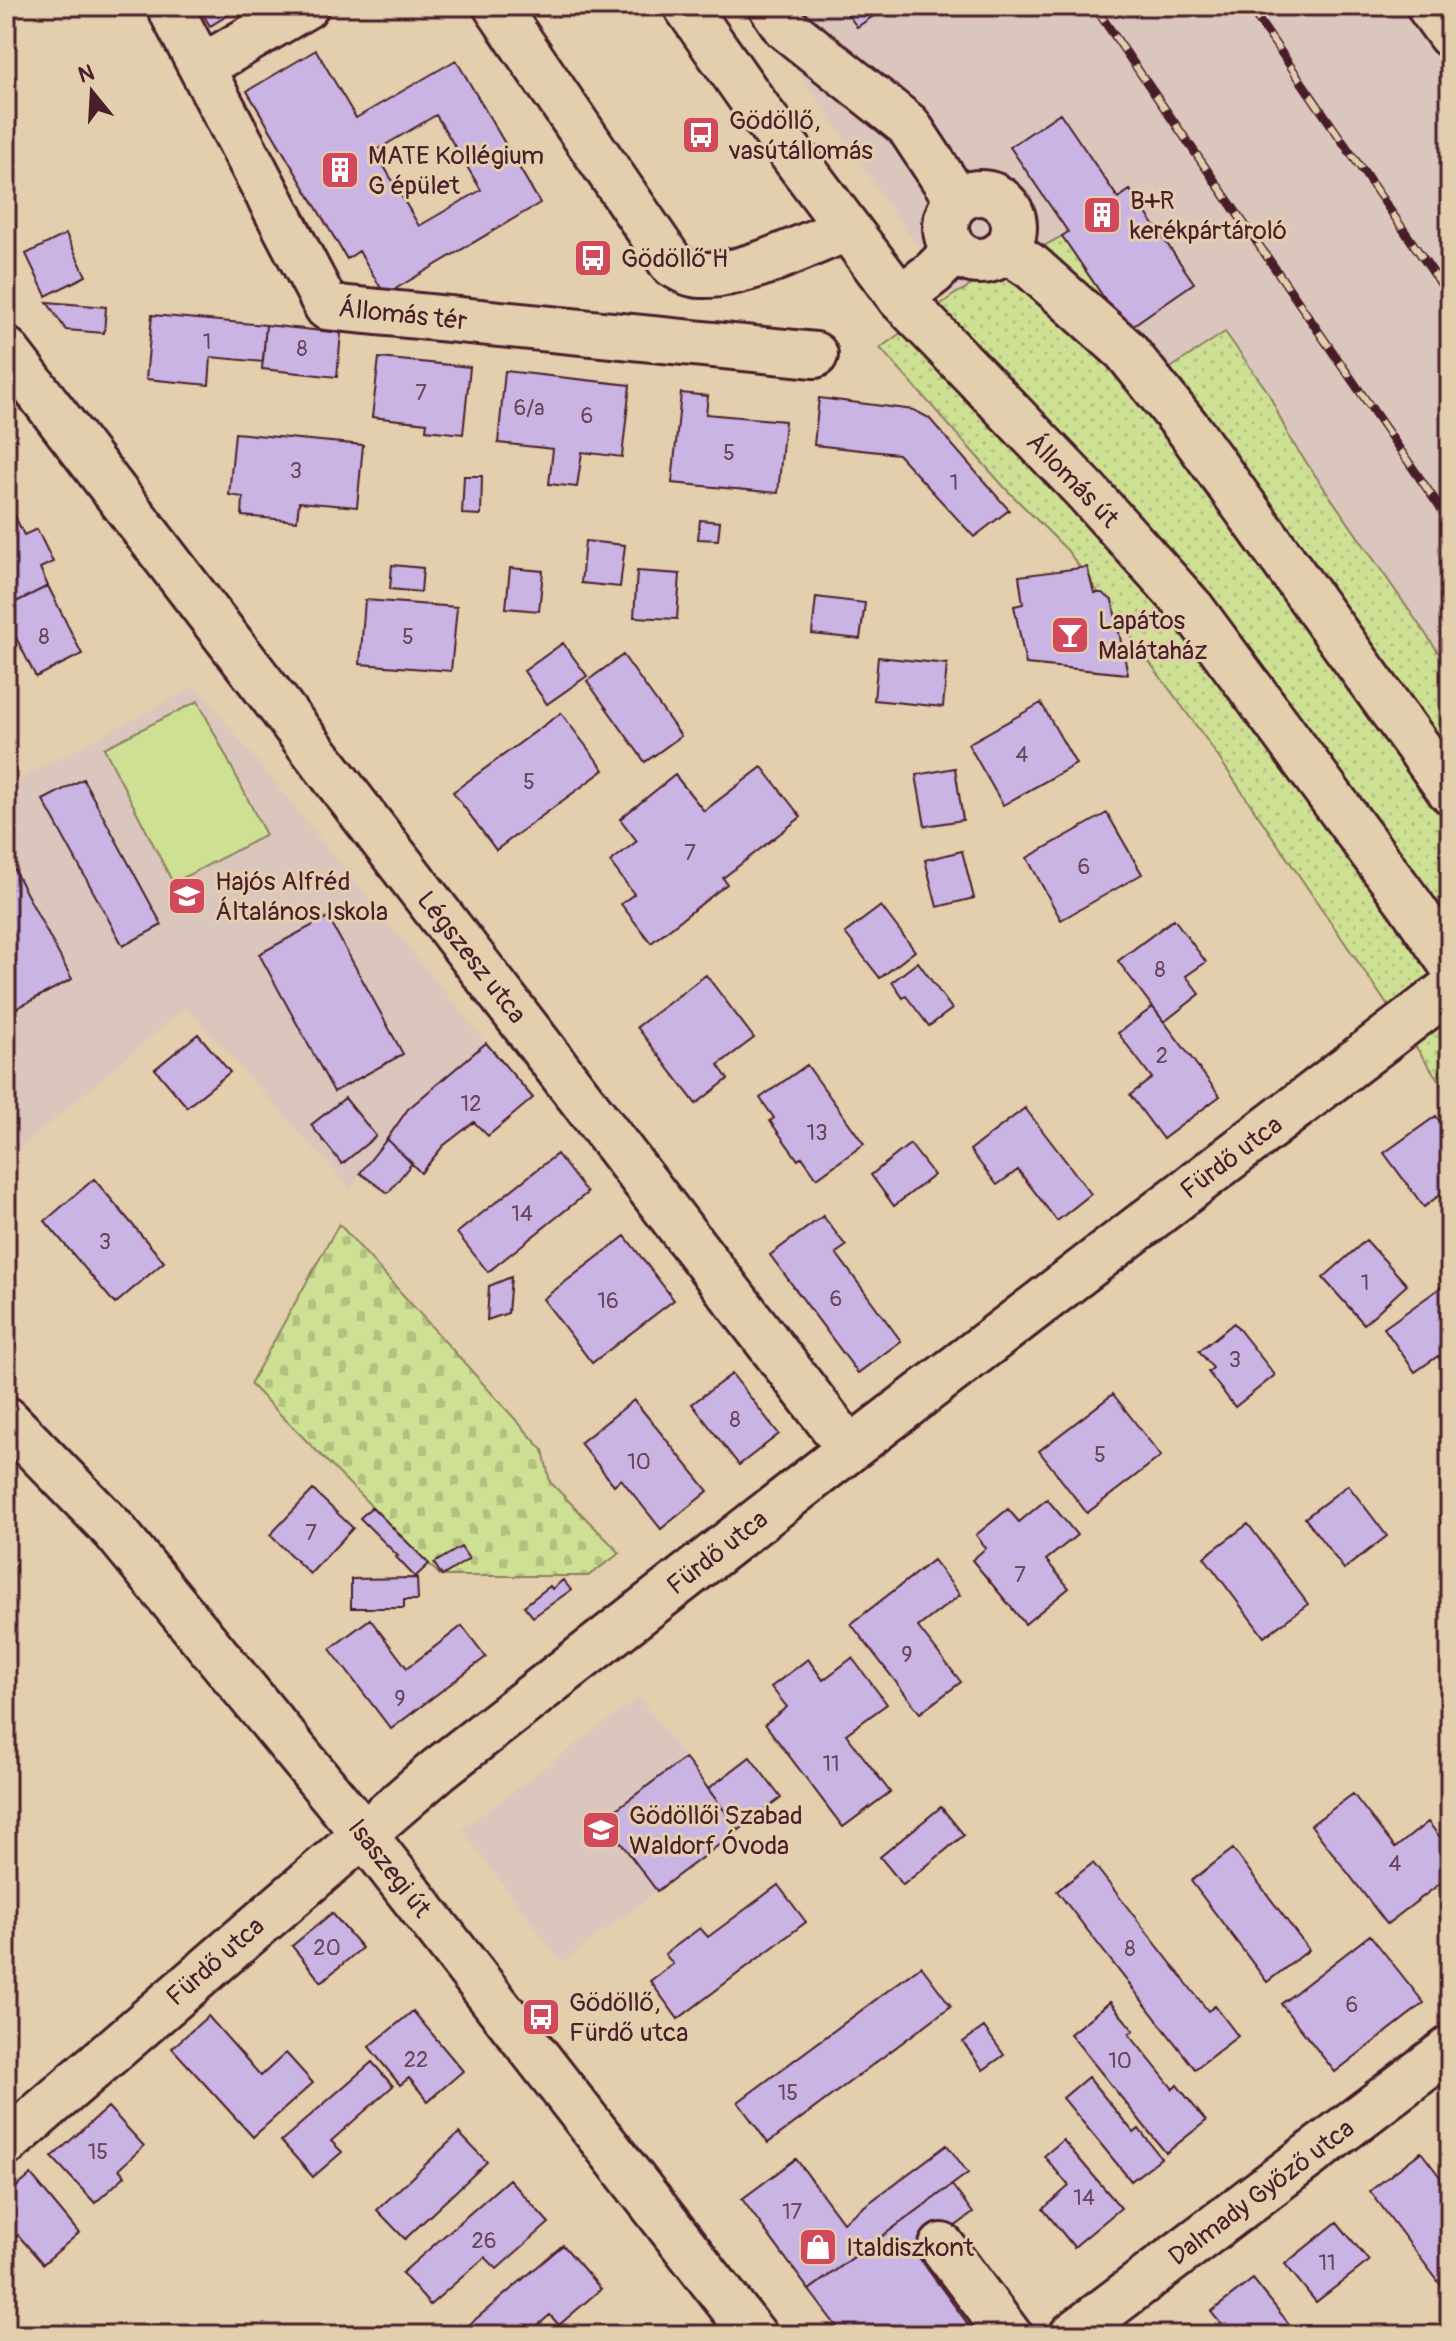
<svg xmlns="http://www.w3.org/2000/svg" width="1456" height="2341" viewBox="0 0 1456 2341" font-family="Pangolin,sans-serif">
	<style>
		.built { fill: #dbc6bd }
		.green { fill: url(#green-dots); stroke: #8c8060; stroke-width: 2 }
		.cemetery { fill: url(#cemetery-stones); stroke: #8c8060; stroke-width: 2 }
		.pitch { fill: #cee094; stroke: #8c8060; stroke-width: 2 }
		.building { fill: #c9b4e3; stroke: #4a1f2b; stroke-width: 2; fill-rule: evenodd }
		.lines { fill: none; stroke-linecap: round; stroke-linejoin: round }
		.minor-casing { stroke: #4a1f2b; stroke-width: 50 }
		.major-casing { stroke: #4a1f2b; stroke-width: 50 }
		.minor { stroke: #e3cead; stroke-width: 44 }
		.major { stroke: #e3cead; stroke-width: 44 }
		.rail-casing { stroke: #4a1f2b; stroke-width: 9 }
		.rail { stroke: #e3cead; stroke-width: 6; stroke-dasharray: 18; stroke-linecap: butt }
		.labels { text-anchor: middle; stroke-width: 6; stroke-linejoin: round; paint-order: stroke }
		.number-label { font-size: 22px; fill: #6a4459 }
		.poi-label { font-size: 26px; fill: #4a1f2b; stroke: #e3cead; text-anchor: start }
		.street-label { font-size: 26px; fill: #4a1f2b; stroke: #e3cead }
	</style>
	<defs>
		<pattern id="green-dots" width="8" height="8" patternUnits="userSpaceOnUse" patternTransform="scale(2)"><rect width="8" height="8" fill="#cee094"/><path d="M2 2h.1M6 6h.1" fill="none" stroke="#b2c080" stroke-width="1.8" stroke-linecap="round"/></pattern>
		<pattern id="cemetery-stones" width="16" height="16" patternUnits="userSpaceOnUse" patternTransform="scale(2)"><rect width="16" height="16" fill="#cee094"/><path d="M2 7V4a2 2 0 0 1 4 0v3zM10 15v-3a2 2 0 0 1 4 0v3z" fill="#b2c080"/></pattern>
	</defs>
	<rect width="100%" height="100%" fill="#e3cead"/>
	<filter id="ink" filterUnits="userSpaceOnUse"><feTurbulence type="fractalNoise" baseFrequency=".0125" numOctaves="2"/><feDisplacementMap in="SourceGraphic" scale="16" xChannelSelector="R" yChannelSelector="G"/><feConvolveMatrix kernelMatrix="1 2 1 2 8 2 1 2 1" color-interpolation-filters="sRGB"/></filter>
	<g filter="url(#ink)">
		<path class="built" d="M754 6H1450V669L1290 439 1268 392 1225 332 1163 373 1062 236 955 294 902 225Z
			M196 686 486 1043 408 1109 360 1173 351 1190 186 1007 6 1160V786Z
			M639 1697 739 1830 562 1962 462 1830Z"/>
		<path class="green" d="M1062 236 1163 373 1225 332 1268 392 1290 439 1450 669V1097L1206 739 1067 550 1006 489 880 348 955 294Z"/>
		<path class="cemetery" d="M339 1224 543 1450 550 1482 620 1553 588 1576H441L250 1384Z"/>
		<path class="pitch" d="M198 701 266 835 173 883 104 748Z"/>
		<path class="building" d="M198 6H243L210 26Z
			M842 6H888L857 27Z
			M316 50 356 118 456 60 540 203 385 295 359 251 347 259 247 91ZM436 115 481 190 419 226 375 151Z
			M1060 113 1118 198 1130 190 1194 283 1126 330 1062 236 1068 232 1010 147Z
			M66 234 86 276 46 296 26 254Z
			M47 302 106 307 104 333 66 330Z
			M152 315 266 325 263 362 211 357 209 385 146 379Z
			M266 325 341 333 337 377 262 369Z
			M379 358 470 367 463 434 426 430 427 423 372 417Z
			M505 371 630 385 622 457 582 452 577 487 549 484 553 449 498 443Z
			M681 393 708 396 706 414 785 421 778 493 672 483Z
			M819 398 914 410 929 418 1009 510 974 537 898 454 814 445Z
			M235 433 363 445 357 507 299 502 297 521 242 516 243 497 229 495Z
			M464 476H482L481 515 462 514Z
			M6 498 24 535 37 529 53 562 40 568 48 586 6 607Z
			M700 520 720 522 718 540 698 539Z
			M585 541 625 545 620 587 581 583Z
			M392 565 423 568 421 592 390 589Z
			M1087 567 1094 593H1102L1112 600 1128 674 1026 664 1014 606 1023 604 1019 576Z
			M510 568 543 571 539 611 506 608Z
			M637 571 680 574 677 619 634 617Z
			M48 586 82 654 36 677 6 618V607Z
			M816 597 865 603 860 639 812 634Z
			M365 600 457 607 451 671 360 664Z
			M563 643 587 676 547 704 524 671Z
			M623 655 681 736 645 762 587 681Z
			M878 657 947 664 943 707 874 700Z
			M1041 703 1076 764 1003 805 968 744Z
			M561 713 604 770 496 850 453 792Z
			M762 767 801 817 723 878 727 884 651 943 621 904 634 894 610 862 637 841 620 819 675 775 704 811Z
			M955 768 963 820 925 826 916 775Z
			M83 779 162 925 123 946 43 800Z
			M1107 813 1142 874 1061 920 1027 858Z
			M962 851 974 898 937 907 925 860Z
			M6 855 72 979 6 1014Z
			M881 906 915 951 880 978 845 933Z
			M328 917 403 1054 334 1092 259 954Z
			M1174 919 1206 962 1186 976 1200 994 1164 1022 1118 961Z
			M918 962 952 1009 929 1026 906 996 903 998 892 982Z
			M706 975 754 1038 718 1065 728 1079 696 1104 637 1027Z
			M1153 1007 1220 1096 1163 1139 1130 1095 1152 1078 1118 1033Z
			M198 1034 230 1072 187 1107 155 1069Z
			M486 1043 533 1098 488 1136 474 1122 443 1146 421 1173 387 1139 408 1109Z
			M807 1065 864 1144 817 1178 802 1157 798 1160 770 1121 774 1118 760 1098Z
			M345 1098 376 1136 342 1164 311 1125Z
			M1025 1108 1091 1194 1057 1221 1018 1170 997 1185 970 1150Z
			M1436 1116 1450 1135V1187L1424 1207 1384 1153Z
			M387 1139 412 1163 388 1193 360 1173Z
			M910 1144 934 1175 894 1206 871 1175Z
			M557 1154 587 1193 488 1272 457 1233Z
			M94 1179 164 1262 115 1304 45 1221Z
			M823 1216 846 1246 836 1253 901 1341 858 1373 770 1255Z
			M625 1236 674 1300 592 1363 543 1299Z
			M1366 1240 1407 1285 1364 1324 1323 1278Z
			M511 1277 508 1313 487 1320 489 1286Z
			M1450 1281V1374L1438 1356 1415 1372 1384 1328Z
			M1234 1323 1275 1375 1235 1407 1208 1372 1213 1368 1199 1351Z
			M732 1374 779 1434 739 1465 692 1404Z
			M1113 1394 1161 1456 1087 1513 1039 1451Z
			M634 1400 708 1491 661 1529 621 1479 614 1485 580 1443Z
			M1348 1485 1387 1536 1344 1569 1305 1518Z
			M313 1490 353 1528 310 1574 270 1535Z
			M1047 1499 1077 1535 1046 1560 1069 1588 1025 1624 972 1560 986 1548 976 1535 1008 1509 1019 1522Z
			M372 1507 429 1564 415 1577 396 1557 398 1556 360 1518Z
			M1248 1524 1308 1604 1264 1637 1204 1557Z
			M461 1547 469 1559 442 1576 434 1563Z
			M933 1560 960 1595 918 1627 961 1682 920 1713 851 1624Z
			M417 1578 418 1600H404V1608H351V1579Z
			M563 1580 571 1590 533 1617 524 1606 550 1586 552 1589Z
			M370 1619 407 1668 462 1626 486 1657 391 1729 330 1649Z
			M852 1658 887 1704 846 1734 890 1792 843 1827 765 1724 787 1707 771 1687 808 1659 823 1680Z
			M750 1757 781 1798 739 1830 708 1789Z
			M685 1758 739 1830 657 1891 603 1819Z
			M1353 1794 1395 1848 1428 1822 1450 1850V1876L1387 1924 1311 1825Z
			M941 1807 964 1835 903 1885 880 1857Z
			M1233 1849 1309 1950 1267 1982 1191 1881Z
			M1093 1863 1208 2011 1215 2006 1238 2036 1195 2069 1057 1891Z
			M778 1885 806 1922 678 2019 650 1981 673 1964 665 1954 700 1928 708 1937Z
			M332 1913 362 1948 321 1982 292 1946Z
			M1370 1935 1424 2003 1335 2072 1281 2004Z
			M921 1966 951 2006 768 2143 738 2102Z
			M1110 2002 1134 2031 1129 2034 1173 2089 1177 2085 1206 2121 1166 2153 1070 2034Z
			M413 2011 463 2071 428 2101 409 2078 400 2085 369 2047Z
			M208 2016 261 2076 286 2053 313 2083 253 2137 172 2048Z
			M984 2027 1004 2055 983 2070 963 2042Z
			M372 2062 393 2086 331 2141 342 2152 313 2177 281 2141Z
			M1088 2077 1134 2133 1139 2129 1161 2158 1131 2181 1063 2098Z
			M108 2107 144 2146 119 2169 125 2176 95 2203 52 2157Z
			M459 2133 487 2162 405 2239 377 2210Z
			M1063 2140 1121 2208 1074 2247 1043 2209 1069 2186 1044 2156Z
			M947 2145 968 2173 809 2290 742 2199 796 2159 843 2222Z
			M1421 2152 1450 2190V2297L1370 2191Z
			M31 2175 79 2233 43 2264 18 2235 6 2245V2196Z
			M509 2179 549 2223 497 2269 485 2257 430 2305 402 2273Z
			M952 2185 973 2213 917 2255 976 2335H843L809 2290Z
			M1337 2222 1369 2261 1316 2302 1285 2264Z
			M563 2245 601 2289 559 2325 550 2315 526 2335H457Z
			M1253 2279 1298 2335H1230L1211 2312Z"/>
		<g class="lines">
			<defs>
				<path id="minor" d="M169 6 327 307 815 355
					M496 6 672 264C681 269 690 275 701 275 744 277 806 245 846 229
					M771 6 785 27 908 125 958 201
					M1429 6 1450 35
					M202 67 306 6
					M946 227a34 34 0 1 1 68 0a34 34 0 1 1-68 0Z
					M1006 250 1032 267 1125 350 1190 431 1450 791
					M900 298 933 273 955 251
					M6 350 850 1449
					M6 2143 439 1769 850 1449 1450 989
					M942 2246 1009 2335
					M1072 2335 1450 2049"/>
				<path id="major" d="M686 6 761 113 900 298 1085 490 1193 610 1410 904 1450 962
					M6 1419 114 1530 363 1833 754 2335"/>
			</defs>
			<use href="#minor" class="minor-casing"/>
			<use href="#major" class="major-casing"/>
			<use href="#minor" class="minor"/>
			<use href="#major" class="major"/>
			<defs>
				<path id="rail" d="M1094 6 1450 522
					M1249 6 1450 297"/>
			</defs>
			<use href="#rail" class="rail-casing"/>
			<use href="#rail" class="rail"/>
		</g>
	</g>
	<defs>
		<symbol id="bus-square" viewBox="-11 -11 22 22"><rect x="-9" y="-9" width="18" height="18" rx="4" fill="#d1495b" stroke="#e3cead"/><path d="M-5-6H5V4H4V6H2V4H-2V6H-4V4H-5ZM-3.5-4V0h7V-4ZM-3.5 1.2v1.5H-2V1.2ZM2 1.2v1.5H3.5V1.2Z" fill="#fff"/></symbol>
		<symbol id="building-square" viewBox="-11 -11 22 22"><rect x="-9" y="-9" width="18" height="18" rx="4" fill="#d1495b" stroke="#e3cead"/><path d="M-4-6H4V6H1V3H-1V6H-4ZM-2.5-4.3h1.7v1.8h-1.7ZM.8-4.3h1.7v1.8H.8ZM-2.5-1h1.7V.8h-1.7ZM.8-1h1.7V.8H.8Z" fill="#fff"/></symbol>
		<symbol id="bar-square" viewBox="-11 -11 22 22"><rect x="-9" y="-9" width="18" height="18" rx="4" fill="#d1495b" stroke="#e3cead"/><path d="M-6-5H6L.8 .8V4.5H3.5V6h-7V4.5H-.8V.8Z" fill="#fff"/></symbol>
		<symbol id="school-square" viewBox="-11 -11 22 22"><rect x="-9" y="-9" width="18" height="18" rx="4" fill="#d1495b" stroke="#e3cead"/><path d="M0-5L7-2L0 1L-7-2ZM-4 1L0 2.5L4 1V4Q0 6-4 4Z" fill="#fff"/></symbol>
		<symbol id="shop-square" viewBox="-11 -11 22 22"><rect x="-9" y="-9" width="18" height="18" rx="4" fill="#d1495b" stroke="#e3cead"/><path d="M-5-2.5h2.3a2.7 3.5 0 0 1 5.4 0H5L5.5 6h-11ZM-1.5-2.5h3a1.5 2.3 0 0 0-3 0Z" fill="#fff"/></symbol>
	</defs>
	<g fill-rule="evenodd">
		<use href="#bus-square" x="679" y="113" width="44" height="44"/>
		<use href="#building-square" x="318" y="148" width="44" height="44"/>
		<use href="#building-square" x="1080" y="193" width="44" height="44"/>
		<use href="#bus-square" x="571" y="236" width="44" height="44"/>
		<use href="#bar-square" x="1048" y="613" width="44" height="44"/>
		<use href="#school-square" x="165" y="874" width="44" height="44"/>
		<use href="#school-square" x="579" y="1808" width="44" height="44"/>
		<use href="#bus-square" x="519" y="1995" width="44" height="44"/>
		<use href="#shop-square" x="796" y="2225" width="44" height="44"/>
	</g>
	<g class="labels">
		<g class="number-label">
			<text x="207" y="349">1</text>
			<text x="302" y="356">8</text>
			<text x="421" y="400">7</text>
			<text x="529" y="415">6/a</text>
			<text x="587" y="423">6</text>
			<text x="729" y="460">5</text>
			<text x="296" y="478">3</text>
			<text x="954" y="490">1</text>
			<text x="44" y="644">8</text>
			<text x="408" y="644">5</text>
			<text x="1022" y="762">4</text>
			<text x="529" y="789">5</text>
			<text x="690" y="860">7</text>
			<text x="1084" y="874">6</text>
			<text x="1160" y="977">8</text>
			<text x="1162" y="1063">2</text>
			<text x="471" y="1111">12</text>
			<text x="817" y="1140">13</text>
			<text x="522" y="1221">14</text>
			<text x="105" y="1249">3</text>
			<text x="1365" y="1290">1</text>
			<text x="836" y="1306">6</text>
			<text x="608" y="1308">16</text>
			<text x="1235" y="1367">3</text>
			<text x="735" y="1427">8</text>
			<text x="1100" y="1462">5</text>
			<text x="639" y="1469">10</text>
			<text x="311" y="1540">7</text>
			<text x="1020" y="1582">7</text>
			<text x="907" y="1662">9</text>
			<text x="400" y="1706">9</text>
			<text x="831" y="1771">11</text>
			<text x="1395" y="1871">4</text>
			<text x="327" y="1955">20</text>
			<text x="1130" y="1956">8</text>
			<text x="1352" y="2012">6</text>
			<text x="416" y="2067">22</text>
			<text x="1120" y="2068">10</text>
			<text x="788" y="2100">15</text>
			<text x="98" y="2159">15</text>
			<text x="1084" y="2205">14</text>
			<text x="792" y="2219">17</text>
			<text x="484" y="2248">26</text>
			<text x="1327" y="2270">11</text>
		</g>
		<g class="poi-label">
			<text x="729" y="129">Gödöllő,<tspan x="729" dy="30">vasútállomás</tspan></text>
			<text x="368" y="164">MATE Kollégium<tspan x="368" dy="30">G épület</tspan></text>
			<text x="1130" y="209">B+R<tspan x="1130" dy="30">kerékpártároló</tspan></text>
			<text x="621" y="267">Gödöllő H</text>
			<text x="1098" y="629">Lapátos<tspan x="1098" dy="30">Malátaház</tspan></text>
			<text x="215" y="890">Hajós Alfréd<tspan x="215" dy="30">Általános Iskola</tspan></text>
			<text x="629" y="1824">Gödöllői Szabad<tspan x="629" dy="30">Waldorf Óvoda</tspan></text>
			<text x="569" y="2011">Gödöllő,<tspan x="569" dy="30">Fürdő utca</tspan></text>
			<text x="846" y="2256">Italdiszkont</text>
		</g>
		<g class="street-label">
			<text transform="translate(403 314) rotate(6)" y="9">Állomás tér</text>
			<text transform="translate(1073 480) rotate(46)" y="9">Állomás út</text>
			<text transform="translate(472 957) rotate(52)" y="9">Légszesz utca</text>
			<text transform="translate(1231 1157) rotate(-37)" y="9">Fürdő utca</text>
			<text transform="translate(717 1552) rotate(-38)" y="9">Fürdő utca</text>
			<text transform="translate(390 1868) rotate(52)" y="9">Isaszegi út</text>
			<text transform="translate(215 1961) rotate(-41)" y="9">Fürdő utca</text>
			<text transform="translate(1261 2192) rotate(-37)" y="9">Dalmady Győző utca</text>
		</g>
	</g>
	<rect width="1456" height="2341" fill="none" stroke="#e3cead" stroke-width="32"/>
	<rect x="16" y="16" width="1424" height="2309" fill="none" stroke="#4a1f2b" stroke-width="3" filter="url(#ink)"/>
	<g transform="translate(92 92) rotate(342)" stroke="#e3cead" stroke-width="6" paint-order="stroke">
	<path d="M0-6L14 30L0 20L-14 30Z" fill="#4a1f2b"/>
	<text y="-12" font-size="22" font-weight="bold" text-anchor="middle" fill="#4a1f2b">N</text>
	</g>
</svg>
